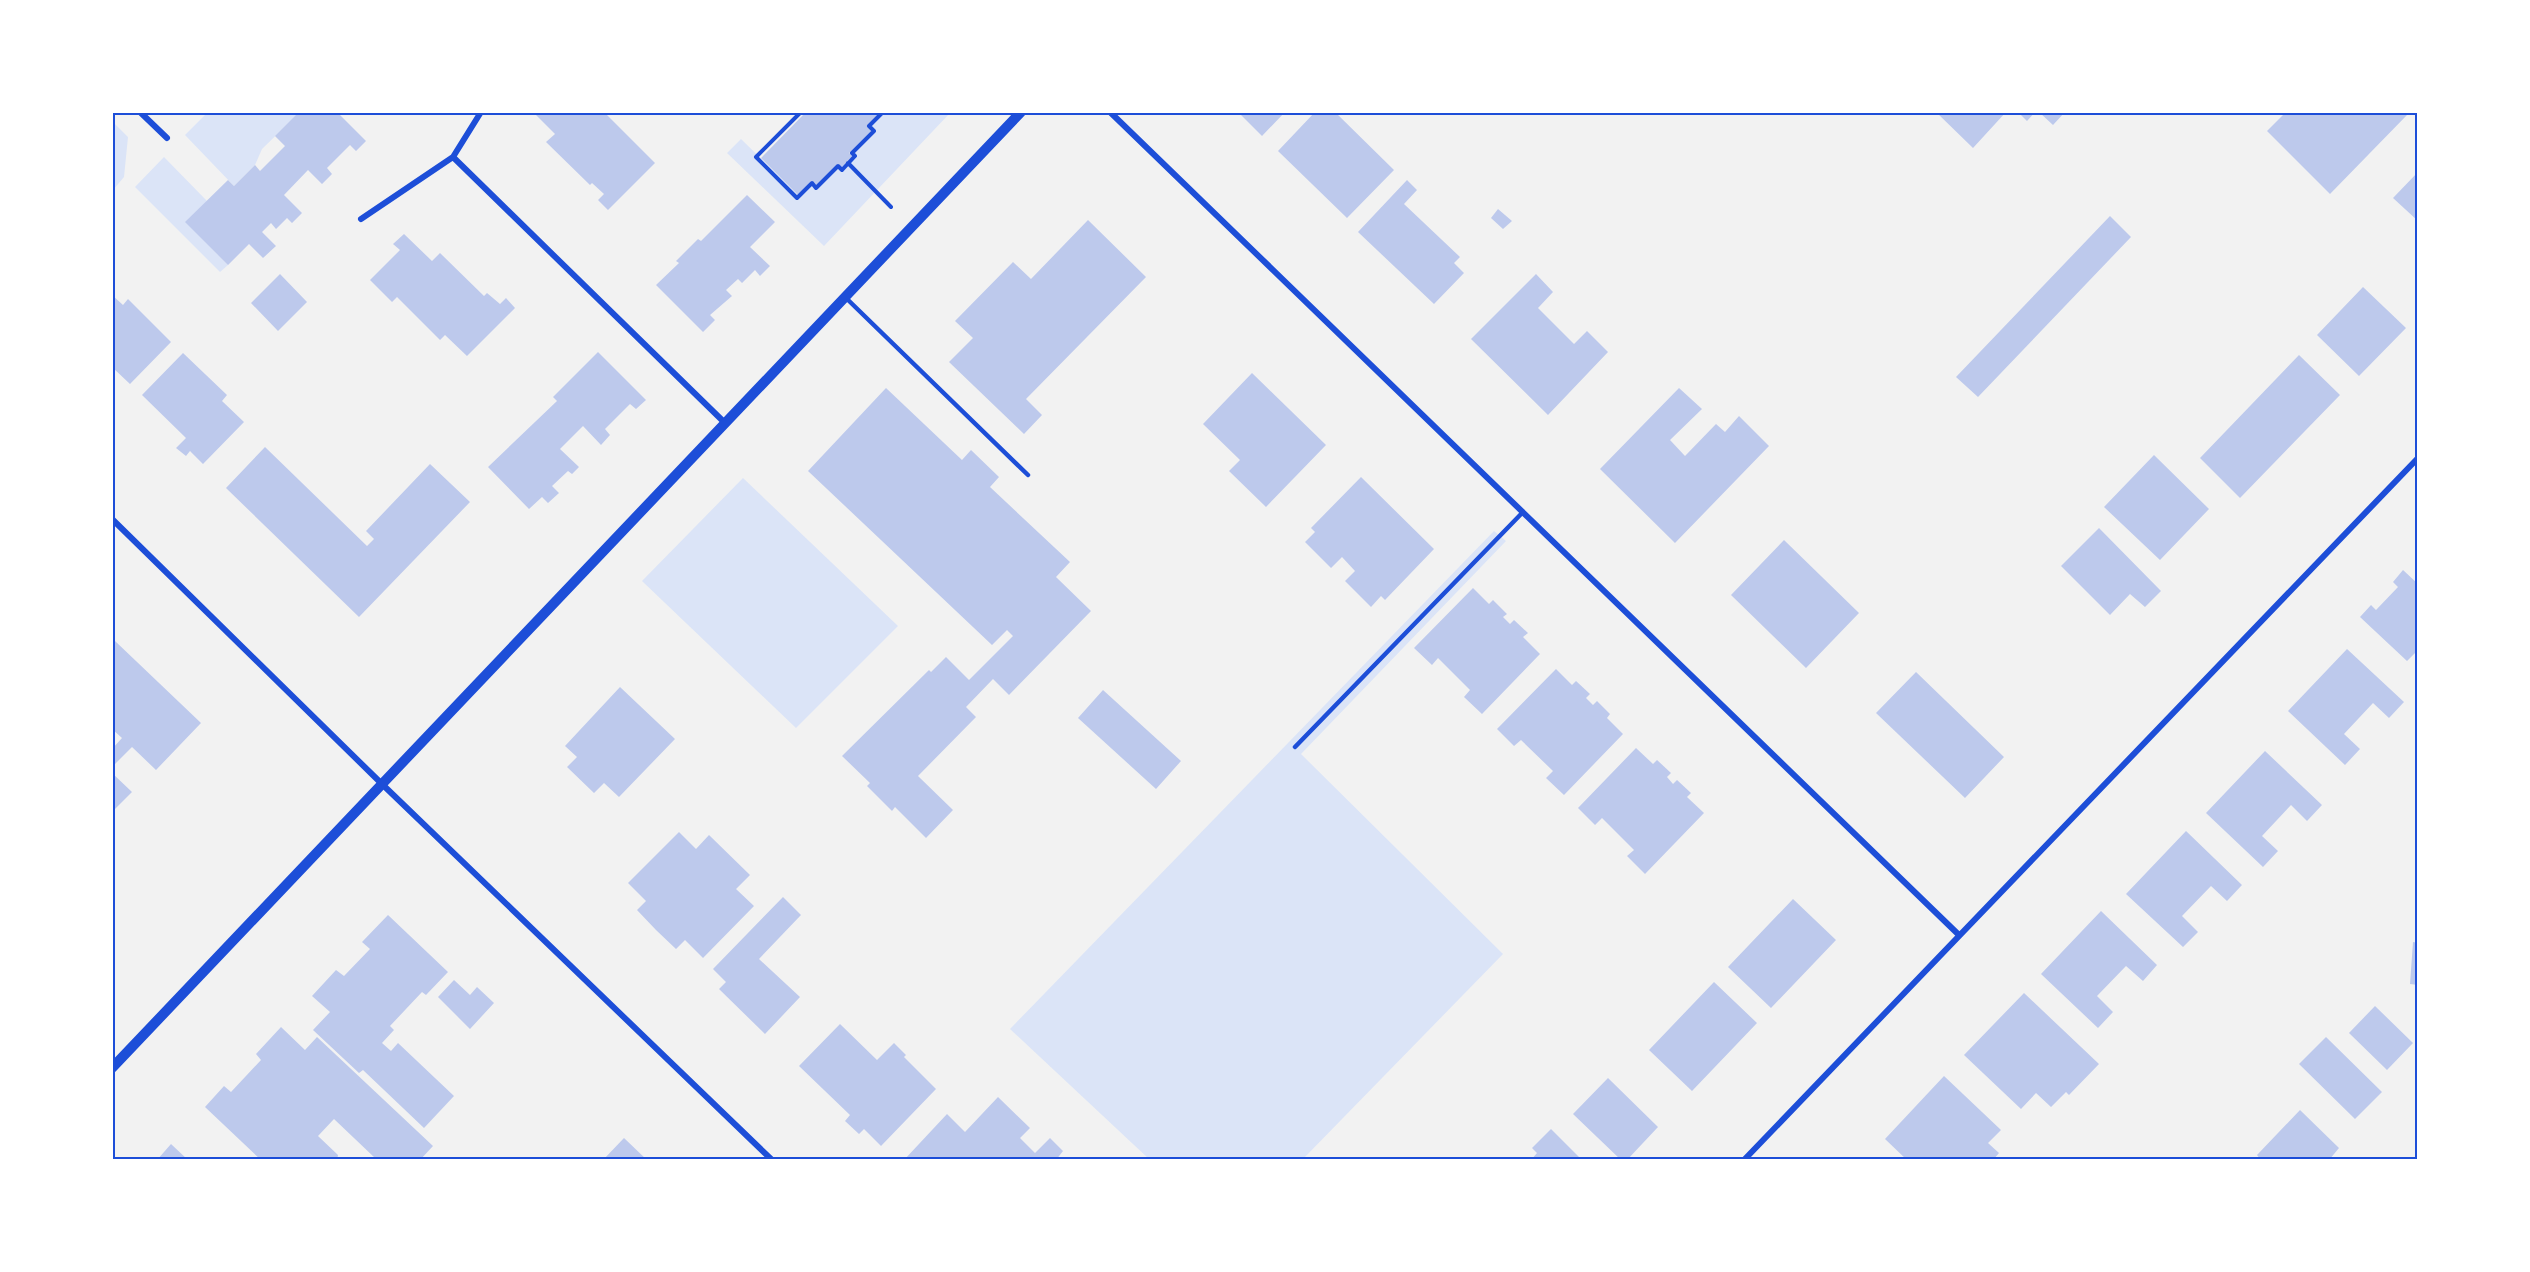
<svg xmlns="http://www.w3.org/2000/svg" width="2530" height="1272" viewBox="0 0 2530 1272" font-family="Commissioner,sans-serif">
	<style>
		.green { fill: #dbe4f7 }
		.building { fill: #bdc9ec }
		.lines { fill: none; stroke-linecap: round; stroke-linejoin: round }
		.path { stroke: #1d4ed8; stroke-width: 4 }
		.service { stroke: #1d4ed8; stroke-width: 4.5 }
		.minor { stroke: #1d4ed8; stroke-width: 6 }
		.tertiary { stroke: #1d4ed8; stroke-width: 10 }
		.neatline { fill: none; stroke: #1d4ed8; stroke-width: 2 }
	</style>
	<rect width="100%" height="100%" fill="#f2f2f2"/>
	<path class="green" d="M207 113H299L262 149 255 165 234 186 185 135Z
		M881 113H950L824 246 727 153 741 139 798 195 811 181 817 185 838 164 853 157 849 153 871 131 867 126Z
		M113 122 128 137 124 177 113 190Z
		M164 157 207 201 186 222 228 265 220 272 135 187Z
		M743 478 898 626 796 728 642 581Z
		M1494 531 1506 541 1301 754 1503 954 1303 1159H1149L1010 1029Z"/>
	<path class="building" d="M299 112H337L366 141 356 151 350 145 327 168 332 174 322 184 308 170 284 195 302 213 292 223 287 218 276 229 271 223 262 232 276 246 263 258 249 244 228 265 185 222 228 180 234 186 255 165 260 171 285 146 275 136Z
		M533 112H604L655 163 608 210 598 200 604 194 592 183 590 185 546 142 555 134Z
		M806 112H881L867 126 871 131 849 153 853 157 842 168 838 164 816 186 811 181 798 195 761 158Z
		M1238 112H1285L1262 136Z
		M1315 112H1335L1394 170 1347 218 1278 151Z
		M1936 112H2006L1973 148Z
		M2018 112H2035L2027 121Z
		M2039 112H2065L2053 125Z
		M2286 112H2405L2407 115 2330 194 2267 131Z
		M2418 172V221L2393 198Z
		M1407 180 1417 190 1404 204 1460 257 1454 263 1464 273 1434 304 1358 232Z
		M747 195 775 222 750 247 770 266 760 276 755 270 742 283 738 279 726 290 732 296 710 315 715 320 703 332 656 285 679 263 676 261 698 239 701 241Z
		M1498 209 1512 221 1503 229 1491 218Z
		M2110 216 2131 237 1978 397 1956 377Z
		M1088 220 1146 277 1026 399 1042 415 1024 434 949 362 973 338 955 321 1013 262 1031 279Z
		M404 234 432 261 440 253 484 296 487 293 500 304 506 298 515 308 467 356 445 335 440 340 397 297 392 302 370 280 400 250 393 244Z
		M280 274 307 302 278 331 251 303Z
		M1536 274 1553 292 1538 308 1574 344 1587 331 1608 352 1548 415 1471 339Z
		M2363 287 2406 328 2359 376 2317 335Z
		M112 295 123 305 128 299 171 342 130 384 112 367Z
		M598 352 646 400 636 409 630 404 605 429 610 435 601 445 583 426 560 449 579 467 572 474 568 471 552 486 559 493 548 503 542 497 529 509 488 467 557 401 553 397Z
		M183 353 227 395 222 401 244 422 203 464 190 451 186 456 176 448 186 438 142 395Z
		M2299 355 2340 395 2240 498 2200 458Z
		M1252 373 1326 445 1266 507 1229 471 1240 460 1203 424Z
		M886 388 962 460 971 450 999 477 990 487 1070 562 1056 577 1091 611 1009 695 993 679 966 707 976 717 918 776 953 810 926 838 895 807 892 811 867 786 870 783 842 756 929 670 931 672 946 657 969 680 1013 636 1007 630 992 645 808 471Z
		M1679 388 1702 409 1670 440 1685 456 1716 424 1725 432 1739 416 1769 446 1675 543 1600 469Z
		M265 447 367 546 374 539 366 531 430 464 470 502 359 617 226 488Z
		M2154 455 2209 509 2160 560 2104 507Z
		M1361 477 1434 549 1385 600 1381 596 1371 607 1345 581 1355 571 1342 557 1331 568 1305 542 1315 532 1311 528Z
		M2099 528 2161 591 2145 607 2130 594 2110 615 2061 566Z
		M1784 540 1859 613 1806 668 1731 595Z
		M2403 570 2418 584V650L2407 661 2360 617 2371 605 2376 610 2398 587 2393 582Z
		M1473 588 1489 604 1493 600 1507 614 1503 617 1510 624 1514 620 1528 633 1523 637 1540 654 1482 714 1464 697 1470 690 1438 658 1432 665 1414 648Z
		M115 641 201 723 156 770 132 747 112 767V749L122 738 112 729V644Z
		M2347 649 2404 702 2389 718 2373 703 2344 734 2360 749 2345 765 2288 711Z
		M1556 669 1572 685 1576 681 1590 694 1586 698 1593 705 1597 701 1610 714 1607 718 1623 734 1564 795 1546 778 1553 771 1521 740 1514 746 1497 729Z
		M1916 672 2004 757 1965 798 1876 713Z
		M620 687 675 739 619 797 604 783 594 793 567 767 577 757 565 746Z
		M1103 690 1181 761 1156 789 1078 718Z
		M1636 748 1653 764 1657 760 1671 773 1667 777 1673 784 1677 780 1691 793 1687 797 1704 813 1645 874 1627 856 1634 850 1602 818 1595 825 1578 808Z
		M2265 751 2322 805 2307 821 2291 805 2262 836 2278 851 2263 867 2206 813Z
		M112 773 132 792 112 812Z
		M2186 831 2242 885 2227 901 2211 886 2182 916 2198 932 2183 947 2126 894Z
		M679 832 696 849 709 835 750 875 736 889 754 906 703 958 685 940 676 949 656 930 637 910 646 901 628 883Z
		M783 897 801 915 759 959 800 997 765 1034 719 989 726 982 713 969Z
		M1793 899 1836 940 1771 1008 1728 967Z
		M2101 911 2157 965 2143 981 2126 966 2097 996 2113 1012 2098 1028 2041 974Z
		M388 915 448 972 426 995 422 992 390 1026 394 1030 382 1043 391 1051 398 1043 454 1096 424 1128 363 1070 359 1073 313 1030 330 1012 312 996 336 970 344 976 370 949 362 942Z
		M2413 942 2418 943V985L2410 984Z
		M454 980 470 995 477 987 494 1003 470 1029 438 997Z
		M1714 982 1757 1023 1692 1091 1649 1050Z
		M2024 993 2099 1064 2069 1095 2066 1092 2051 1107 2036 1093 2021 1109 1964 1055Z
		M2375 1006 2413 1043 2387 1070 2349 1033Z
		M840 1024 877 1060 894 1043 906 1055 904 1057 936 1089 881 1146 864 1129 859 1134 845 1121 850 1115 799 1066Z
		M281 1027 305 1050 317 1037 433 1146 420 1160H373L375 1158 334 1119 318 1136 338 1155 337 1160H261L205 1107 224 1086 231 1092 261 1060 256 1054Z
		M2326 1037 2382 1092 2355 1119 2299 1064Z
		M1944 1076 2001 1130 1988 1143 1999 1153 1993 1160H1907L1885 1139Z
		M1608 1078 1658 1127 1627 1160H1621L1573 1114Z
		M998 1097 1030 1128 1020 1138 1035 1153 1050 1138 1063 1151 1056 1160H904L947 1114 965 1132Z
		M2300 1110 2339 1148 2329 1160H2261L2257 1155Z
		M1551 1129 1582 1160H1531L1537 1153 1532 1148Z
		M624 1138 647 1160H603Z
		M171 1144 188 1160H157Z"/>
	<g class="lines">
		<path class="path" d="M801 112 756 157 797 198 812 183 816 188 838 166 842 170 855 156 852 153 874 131 869 126 883 112
			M848 163 891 207"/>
		<path class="service" d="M845 297 1028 475
			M1295 747 1523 512"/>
		<path class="minor" d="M140 112 167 138
			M1110 112 1959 935
			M453 157 725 423
			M361 219 453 157 481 112
			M112 519 383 785 772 1160
			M1744 1160 2418 458"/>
		<path class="tertiary" d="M112 1068 1021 112"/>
	</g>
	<rect width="2530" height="1272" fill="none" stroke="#ffffff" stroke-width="228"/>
	<rect x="114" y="114" width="2302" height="1044" class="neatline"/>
</svg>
